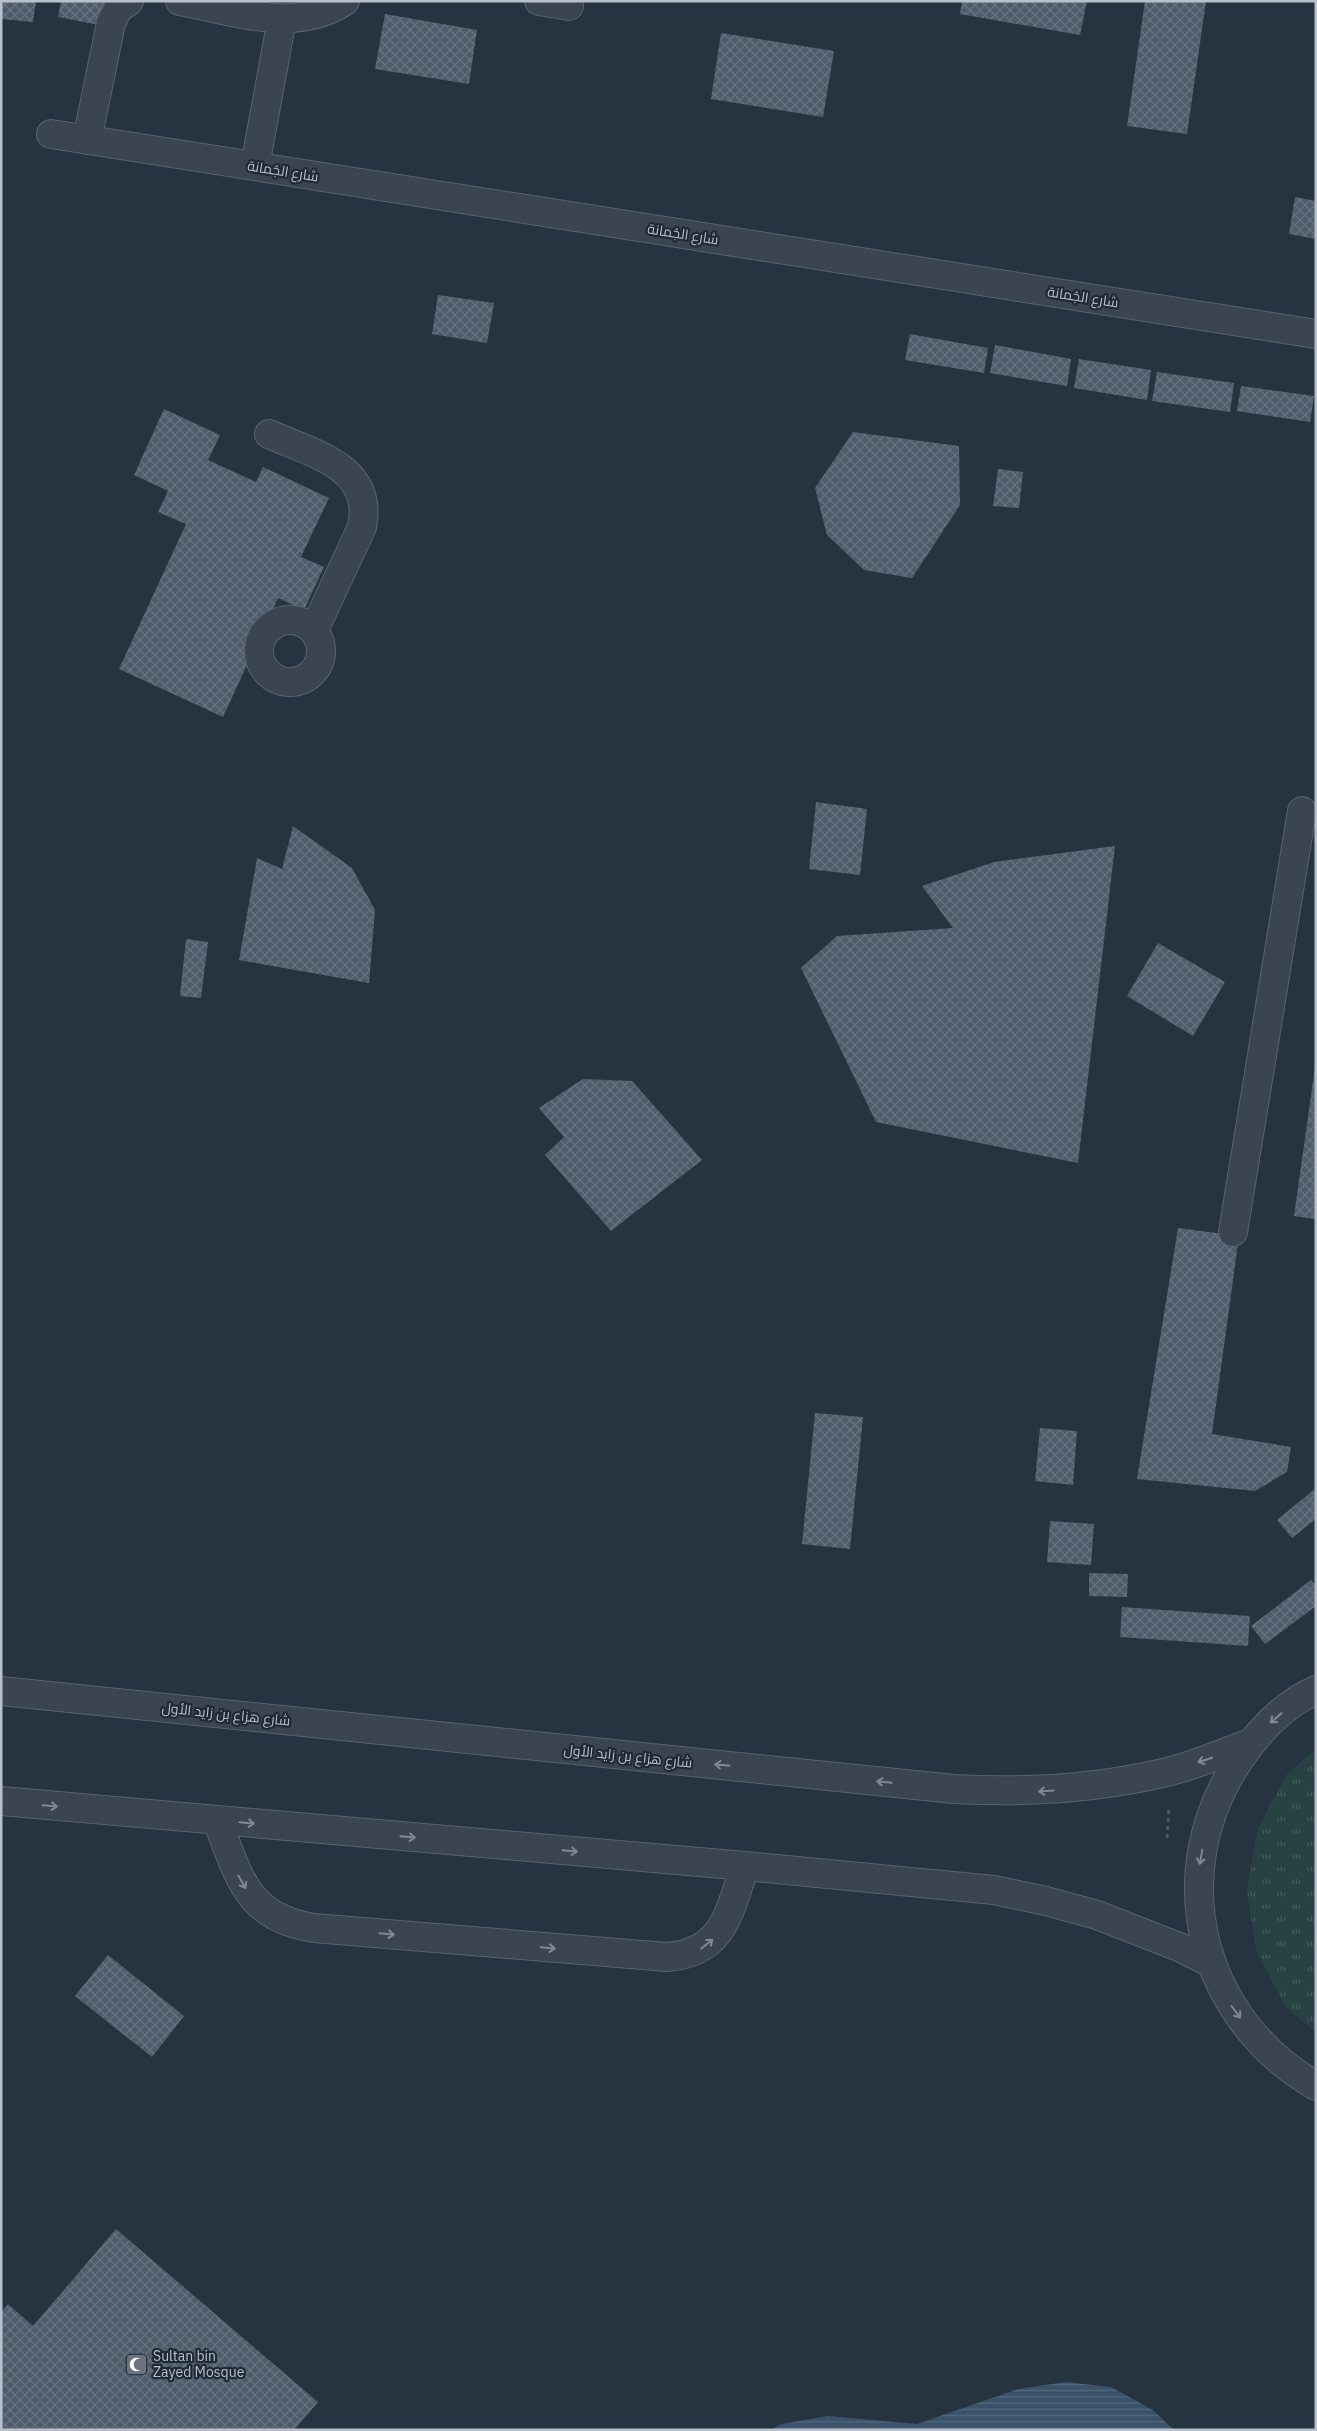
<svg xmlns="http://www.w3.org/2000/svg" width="1317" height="2431" viewBox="0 0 1317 2431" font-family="'IBM Plex Sans',Cairo,sans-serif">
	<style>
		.grass { fill: url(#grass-tufts) }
		.water { fill: url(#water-rules) }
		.building { fill: url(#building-cross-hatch) }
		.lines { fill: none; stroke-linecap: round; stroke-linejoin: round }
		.minor-casing { stroke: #58636e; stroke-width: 30 }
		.path { stroke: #465d5f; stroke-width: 3; stroke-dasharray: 4 4; stroke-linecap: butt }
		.minor { stroke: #3a4551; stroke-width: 28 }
		.oneway { stroke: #7f8994 }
		.labels { text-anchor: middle; stroke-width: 4.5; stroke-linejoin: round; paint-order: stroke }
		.street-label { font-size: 14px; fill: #b7c0cb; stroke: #1f2a36 }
		.poi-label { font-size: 14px; fill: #b7c0cb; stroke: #1f2a36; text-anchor: start }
	</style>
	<defs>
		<pattern id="grass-tufts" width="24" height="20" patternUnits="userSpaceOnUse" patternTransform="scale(1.25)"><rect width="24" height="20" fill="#284142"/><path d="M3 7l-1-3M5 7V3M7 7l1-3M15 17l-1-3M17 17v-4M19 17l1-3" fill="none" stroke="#455b5c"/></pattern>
		<pattern id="water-rules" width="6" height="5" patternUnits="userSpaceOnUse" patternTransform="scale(1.25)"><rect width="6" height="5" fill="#3b526a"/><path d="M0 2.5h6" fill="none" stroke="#55697e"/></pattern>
		<pattern id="building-cross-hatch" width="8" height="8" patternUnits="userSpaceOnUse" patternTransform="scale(1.25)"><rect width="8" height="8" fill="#4f5c6c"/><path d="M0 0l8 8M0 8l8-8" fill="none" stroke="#667280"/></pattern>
	</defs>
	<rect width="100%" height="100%" fill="#263341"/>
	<path class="grass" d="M1316 1749V2033L1285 2006 1256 1951 1247 1889 1258 1828 1287 1774Z"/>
	<path class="water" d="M1066 2382 1111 2387 1153 2410 1174 2430H771L781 2424 828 2416 917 2424 1018 2389Z"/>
	<path class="building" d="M1 1H36L33 22 1 19Z
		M61 1H113L109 27 58 17Z
		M962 1H1087L1080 35 960 14Z
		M1145 1H1206L1187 134 1127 126Z
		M385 14 477 30 469 84 375 69Z
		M721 33 834 51 823 117 711 99Z
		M1295 197 1316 201V239L1289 234Z
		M438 295 494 303 487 343 432 334Z
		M910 334 988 348 984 373 905 360Z
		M995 345 1071 359 1067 386 990 373Z
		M1079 359 1151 370 1147 400 1074 388Z
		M1157 372 1234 383 1230 412 1152 401Z
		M1241 386 1314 396 1310 422 1237 411Z
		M164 409 220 435 208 460 256 482 263 467 329 498 301 557 324 567 304 610 278 598 223 717 119 669 186 524 158 512 168 491 134 475Z
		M853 432 959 446 960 505 912 578 864 570 827 535 815 488Z
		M998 469 1023 472 1019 508 993 506Z
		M816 802 867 809 860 875 809 869Z
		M293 826 352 868 375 910 369 983 239 960 257 858 282 869Z
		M1115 846 1078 1163 876 1122 801 968 837 936 953 928 922 886 994 862Z
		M186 939 208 942 201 998 180 996Z
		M1158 943 1225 982 1193 1036 1127 996Z
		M1315 1067 1316 1068V1219L1294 1216Z
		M583 1079 632 1081 702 1160 611 1231 545 1155 564 1137 539 1108Z
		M1178 1228 1239 1236 1212 1434 1291 1447 1287 1472 1255 1491 1137 1479Z
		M815 1413 863 1417 850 1549 802 1544Z
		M1040 1428 1077 1431 1073 1485 1035 1481Z
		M1316 1488V1519L1292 1538 1277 1520Z
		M1050 1521 1094 1524 1091 1565 1047 1562Z
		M1089 1573 1128 1574 1127 1597 1089 1596Z
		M1311 1580 1316 1586V1606L1265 1644 1251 1626Z
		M1122 1607 1250 1616 1248 1646 1120 1637Z
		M108 1955 184 2016 152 2057 75 1996Z
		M116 2229 318 2402 294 2430H1V2312L8 2304 33 2326Z"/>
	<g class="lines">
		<defs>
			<path id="minor" d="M180 1C233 11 296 34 345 1
				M539 1 569 6
				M51 134 1316 334
				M87 140 111 23 118 9 129 1
				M255 166 282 19
				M269 434C313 454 374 466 362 527L314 630
				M259 651a31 31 0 1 1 62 0a31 31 0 1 1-62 0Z
				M1233 1232 1302 811
				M1316 1690C1284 1704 1258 1732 1239 1760 1163 1874 1199 2018 1316 2086
				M1 1691 954 1789C1027 1793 1096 1789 1167 1772 1196 1765 1223 1753 1250 1743
				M1 1801 745 1866 994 1890 1046 1901 1097 1915 1179 1947 1211 1963
				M217 1820C239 1877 247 1918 314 1928L667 1957C724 1953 729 1912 745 1866"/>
		</defs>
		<use href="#minor" class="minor-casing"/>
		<path class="path" d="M1167 1838 1169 1807"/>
		<use href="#minor" class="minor"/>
	</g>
	<defs><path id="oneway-shaft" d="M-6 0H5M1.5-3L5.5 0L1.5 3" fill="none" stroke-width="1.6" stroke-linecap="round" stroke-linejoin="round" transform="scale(1.25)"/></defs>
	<g class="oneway">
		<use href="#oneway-shaft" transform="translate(1276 1718) rotate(138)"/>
		<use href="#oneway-shaft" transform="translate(1205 1760) rotate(162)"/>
		<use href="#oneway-shaft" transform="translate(722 1765) rotate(-174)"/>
		<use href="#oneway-shaft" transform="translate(884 1782) rotate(-174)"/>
		<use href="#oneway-shaft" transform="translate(1046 1791) rotate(176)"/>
		<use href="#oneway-shaft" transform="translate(50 1806) rotate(5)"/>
		<use href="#oneway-shaft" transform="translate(247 1823) rotate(5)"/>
		<use href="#oneway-shaft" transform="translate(408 1837) rotate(5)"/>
		<use href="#oneway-shaft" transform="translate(570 1851) rotate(5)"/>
		<use href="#oneway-shaft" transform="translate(1201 1857) rotate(100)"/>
		<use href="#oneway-shaft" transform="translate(242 1882) rotate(61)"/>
		<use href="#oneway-shaft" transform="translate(387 1934) rotate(5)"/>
		<use href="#oneway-shaft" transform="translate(707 1944) rotate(-39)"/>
		<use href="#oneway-shaft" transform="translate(548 1948) rotate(5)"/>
		<use href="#oneway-shaft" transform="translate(1236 2012) rotate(53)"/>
	</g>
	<defs>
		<symbol id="mosque-square" viewBox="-11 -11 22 22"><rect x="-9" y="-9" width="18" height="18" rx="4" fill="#6b7280" stroke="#1f2a36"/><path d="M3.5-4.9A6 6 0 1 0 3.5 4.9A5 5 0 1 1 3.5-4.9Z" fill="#fff"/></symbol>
	</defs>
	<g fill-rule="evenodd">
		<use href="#mosque-square" x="124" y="2352" width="25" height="25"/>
	</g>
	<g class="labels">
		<g class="street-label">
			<text transform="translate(283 171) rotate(9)" y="5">شارع الجُمانة</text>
			<text transform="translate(683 234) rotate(9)" y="5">شارع الجُمانة</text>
			<text transform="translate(1083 297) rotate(9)" y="5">شارع الجُمانة</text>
			<text transform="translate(226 1714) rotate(6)" y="5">شارع هزاع بن زايد الأول</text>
			<text transform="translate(628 1756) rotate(6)" y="5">شارع هزاع بن زايد الأول</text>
		</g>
		<g class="poi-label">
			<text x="153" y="2361">Sultan bin<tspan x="153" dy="16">Zayed Mosque</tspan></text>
		</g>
	</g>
	<rect width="1317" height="2431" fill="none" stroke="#b7c0cb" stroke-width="5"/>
</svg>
